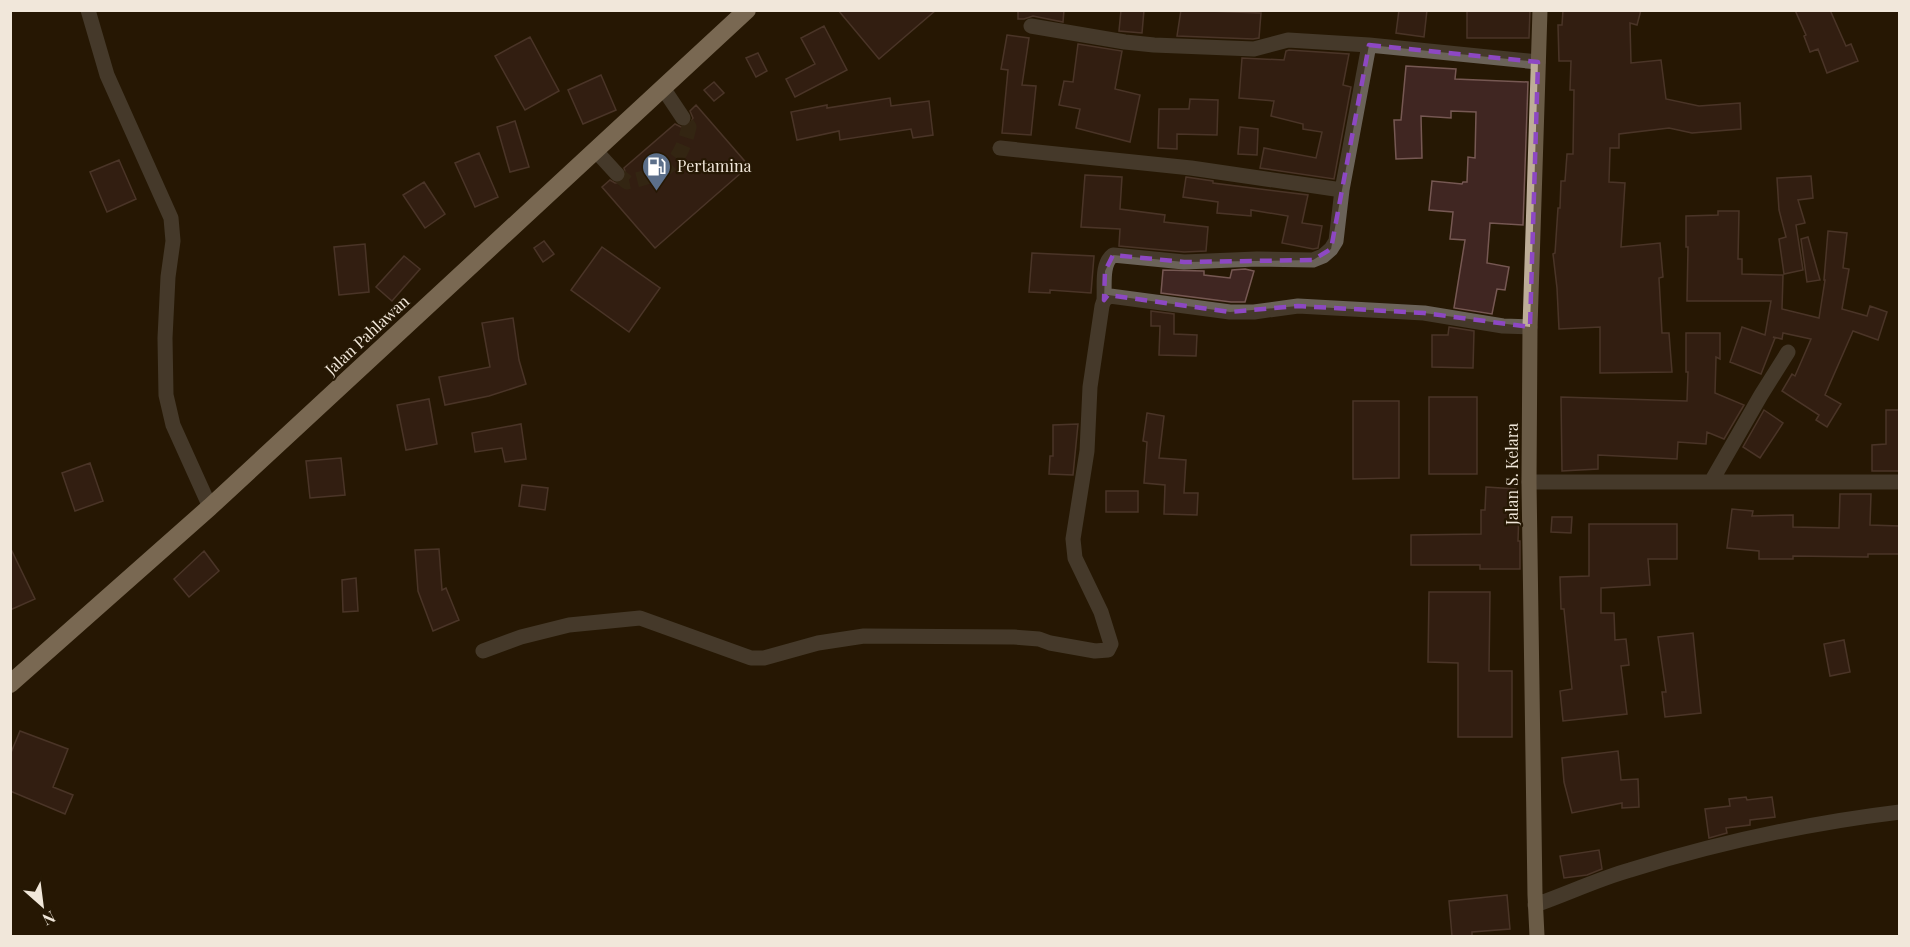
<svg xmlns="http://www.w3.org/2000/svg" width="1910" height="947" viewBox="0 0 1910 947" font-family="'Playfair Display',serif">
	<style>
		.building { fill: #402622; stroke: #765853; stroke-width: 1.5 }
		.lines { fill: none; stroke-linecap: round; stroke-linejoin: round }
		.minor-tunnel { stroke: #443724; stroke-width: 15; stroke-dasharray: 15 8; stroke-linecap: butt }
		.minor { stroke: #6b6359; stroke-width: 15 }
		.major { stroke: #bdad98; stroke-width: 15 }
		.highway { stroke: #decab1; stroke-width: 18 }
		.marked { fill: none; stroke: #8d48c3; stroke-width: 4.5; stroke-dasharray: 12 8; stroke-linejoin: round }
		.labels { text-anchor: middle; stroke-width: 4.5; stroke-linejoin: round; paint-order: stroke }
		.poi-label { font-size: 16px; fill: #f1e7da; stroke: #261804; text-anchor: start }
		.street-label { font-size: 16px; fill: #f1e7da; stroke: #261804 }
	</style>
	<rect width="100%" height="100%" fill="#261804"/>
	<path class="building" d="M838 10H936L879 59Z
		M1018 10H1064L1063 22 1033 16 1024 19H1018Z
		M1121 10H1144L1142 33 1119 31Z
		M1181 10 1261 13 1259 38 1253 39 1177 36Z
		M1399 10H1427L1424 37 1396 33Z
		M1467 10H1530L1529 38H1467Z
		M1563 10H1641L1637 25 1630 23 1631 63 1661 60 1666 99 1699 106 1740 103 1741 129 1692 133 1669 128 1619 134V148H1610L1609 182 1625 183 1621 247 1660 243 1663 277 1659 278 1662 333H1669L1672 372 1600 373V327L1559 329 1557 288 1553 254 1555 253 1558 208H1560L1561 181H1565L1567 154H1573L1574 90H1570L1571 61H1559L1558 25H1562Z
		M1795 10H1830L1846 46 1851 44 1858 61 1827 73 1818 49 1810 52 1804 36 1806 35Z
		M824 26 847 70 795 97 786 79 815 64 801 38Z
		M1007 35 1029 38 1022 85 1036 86 1031 135 1002 133 1008 70 1001 69Z
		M530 37 559 91 525 110 495 56Z
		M1078 44 1122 51 1115 89 1140 95 1130 142 1076 128 1080 109 1059 105 1064 81 1073 82Z
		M1289 50 1349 54 1343 85 1351 87 1334 179 1260 168 1264 148 1316 158 1322 132 1303 129V124L1271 116 1274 101 1239 98 1242 58 1284 60 1286 51Z
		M758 53 767 71 756 77 746 58Z
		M1406 66 1456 69 1455 79 1528 82 1523 225 1490 223 1487 263 1509 267 1505 290 1497 289 1492 314 1454 308 1465 240 1450 239 1453 212 1429 210 1432 181 1462 184 1463 182H1467L1468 157 1475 158 1476 112 1451 111V118L1421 116 1422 158 1396 159 1394 120H1401Z
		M601 75 616 110 583 124 568 90Z
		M714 82 724 93 714 101 704 90Z
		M890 98 891 106 929 101 933 135 913 138 911 129 840 140 839 131 797 140 791 112 827 105V108Z
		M1190 99 1218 100 1217 135 1177 134V149L1158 148 1159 109H1189Z
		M696 105 749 166 655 248 602 187 610 180 615 183 623 182 626 176 624 168 675 124 683 128 689 126 693 118 690 111Z
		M515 121 529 167 510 172 497 127Z
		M1240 127 1258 129 1257 155 1238 154Z
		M479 153 498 197 475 207 455 163Z
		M119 160 136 199 107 212 90 172Z
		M1085 175 1122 177 1120 209 1165 215 1164 222 1208 227 1206 251 1184 252 1119 246 1120 229 1081 227Z
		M1811 176 1813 198 1798 200 1805 223 1796 225 1803 270 1784 274 1779 239 1786 237 1779 210 1777 178Z
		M1186 177 1213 181V183L1308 195 1302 223 1322 226 1318 248 1313 249 1282 243 1288 216 1251 210V216L1217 213 1218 202 1183 197Z
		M424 182 445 214 425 228 403 195Z
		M1718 211H1739L1738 259H1742V274L1783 275 1782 309 1819 318 1825 280H1824L1828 231 1847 233 1843 268 1849 269 1842 309 1867 316 1870 306 1887 312 1878 340 1853 331 1825 395 1841 404 1827 427 1816 420 1819 415 1782 391 1792 374 1795 376 1811 339 1783 333 1782 339 1773 337 1775 338 1761 374 1730 362 1742 327 1765 335 1771 301H1687L1688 247H1686V216L1718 215Z
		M1808 237 1820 280 1807 282 1801 239Z
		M544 241 554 254 543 262 534 248Z
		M365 244 369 292 339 295 334 247Z
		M602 247 660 288 629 332 571 290Z
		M1032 253 1094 256 1091 293 1050 290V293L1029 292Z
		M404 256 420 269 392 301 376 287Z
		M1245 269 1254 271 1245 302H1231L1161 293 1163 270 1204 271V275L1230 278 1232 270Z
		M1151 311 1174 314V334L1197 335 1196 356 1159 355 1160 326H1151Z
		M513 318 519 360 526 384 489 396 445 405 439 377 490 367 482 323Z
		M1449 327 1474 331 1473 368 1432 367V335H1448Z
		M1686 333H1720V359L1716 357 1715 393 1744 405 1724 439 1707 432 1706 444 1678 442 1677 459 1598 455V469L1562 471 1561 397 1687 401 1688 372H1686Z
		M1429 397H1477V474H1429Z
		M429 399 437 444 406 450 397 405Z
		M1353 401H1399V478L1353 479Z
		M1764 410 1783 423 1760 458 1743 447Z
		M1886 410H1899V471H1872V445L1886 444Z
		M1147 413 1164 416 1159 458 1186 460 1184 493H1198L1197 515 1164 514 1165 485 1144 483 1147 442 1143 441Z
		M521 424 526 459 505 462 502 448 475 452 472 433Z
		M1078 424 1073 475 1049 474 1050 456H1053V425Z
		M341 458 345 495 310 498 306 461Z
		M90 463 103 501 75 511 62 473Z
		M522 485 548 488 545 510 519 506Z
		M1486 487 1517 489 1516 511H1519L1518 541H1520V569H1480V565H1411V535L1481 534V510H1485Z
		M1106 491H1138V512H1106Z
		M1840 494H1871L1870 525 1899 526V554H1868V557L1793 556V559H1759V551L1727 548 1732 509 1753 511 1752 516 1793 515V527L1839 528Z
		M1552 517H1572L1571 533 1551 532Z
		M1589 524H1677V559H1648L1650 585 1601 588V613H1614L1615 640 1626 639 1629 665 1621 666 1627 714 1563 721 1560 691 1572 689 1564 609H1561L1560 577 1589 576Z
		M10 547 35 599 10 610Z
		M439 549 442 590 446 588 459 620 433 631 418 591 415 550Z
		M204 551 219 571 189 597 174 579Z
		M356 578 358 611 343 612 342 580Z
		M1429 592H1490L1489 671H1512V737H1458V663L1428 662Z
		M1693 633 1701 713 1665 717 1662 692H1666L1658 637Z
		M1844 640 1850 672 1830 676 1824 644Z
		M20 731 68 749 53 787 73 795 65 814 10 791V755Z
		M1618 751 1621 780 1638 779 1639 807 1622 808V803L1572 813 1564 782 1562 758Z
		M1746 797 1747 800 1772 797 1775 817 1750 820V825L1726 828 1727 833 1709 838 1705 809 1730 806 1729 799Z
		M1599 850 1602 869 1587 875 1564 878 1560 856Z
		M1507 895 1510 929 1472 932V936H1452L1449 901Z"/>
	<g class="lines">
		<path class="minor-tunnel" d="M617 174 627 182C665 174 680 166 689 127L683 118"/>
		<path class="minor" d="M88 10 107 75 171 218 173 241 168 277 165 338 166 395 173 425 210 507
			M1031 26 1125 42 1154 45 1254 49 1288 40 1369 45 1538 62
			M663 88 683 118
			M1000 148 1191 168 1342 190
			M595 150 617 174
			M1104 300C1105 286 1101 264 1113 255L1184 262 1257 259 1313 260 1323 256 1331 249 1336 241 1342 190 1369 45
			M1529 482H1900
			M1711 482 1761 395 1788 352
			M483 651 521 637 569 625 640 618 751 658H764L818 643 864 636 1014 637 1039 639 1050 643 1095 651 1108 650 1111 644 1101 612 1075 558 1073 539 1087 451 1090 387 1102 306 1104 300 1110 296 1230 312H1254L1298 306 1424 313 1503 326 1530 327
			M1535 905C1567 894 1598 879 1630 870 1717 843 1809 823 1900 812"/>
		<path class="major" d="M1537 936 1535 895 1529 482 1530 327 1540 10"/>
		<path class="highway" d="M10 684 210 507 747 10"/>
	</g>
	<path d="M0 0H1910V947H0ZM1369 45 1538 62 1530 327 1424 313 1298 306 1230 312 1108 295 1104 300 1105 271 1113 255 1184 262 1313 260 1331 249Z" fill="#261804" fill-opacity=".55" fill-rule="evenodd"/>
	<path class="marked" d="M1369 45 1538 62 1530 327 1424 313 1298 306 1230 312 1108 295 1104 300 1105 271 1113 255 1184 262 1313 260 1331 249Z"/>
	<defs>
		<symbol id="fuel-pin" viewBox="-11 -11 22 30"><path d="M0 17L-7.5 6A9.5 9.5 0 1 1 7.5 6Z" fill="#5c6f8a" stroke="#261804"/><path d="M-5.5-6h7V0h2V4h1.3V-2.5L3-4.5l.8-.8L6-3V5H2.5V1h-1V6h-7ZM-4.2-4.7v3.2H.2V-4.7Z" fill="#fff"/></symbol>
	</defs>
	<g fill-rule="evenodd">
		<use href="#fuel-pin" x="640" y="150" width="33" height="45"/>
	</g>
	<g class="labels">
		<g class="poi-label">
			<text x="677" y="172">Pertamina</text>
		</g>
		<g class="street-label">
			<text transform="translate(367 335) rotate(-43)" y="6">Jalan Pahlawan</text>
			<text transform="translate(1512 474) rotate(-90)" y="6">Jalan S. Kelara</text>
		</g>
	</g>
	<rect width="1910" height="947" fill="none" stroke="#f1e7da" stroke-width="24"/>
	<g transform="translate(42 905) rotate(152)" stroke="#261804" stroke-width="4.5" paint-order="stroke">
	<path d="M0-4.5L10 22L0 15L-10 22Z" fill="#f1e7da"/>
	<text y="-9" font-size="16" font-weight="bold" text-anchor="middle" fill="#f1e7da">N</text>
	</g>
</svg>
